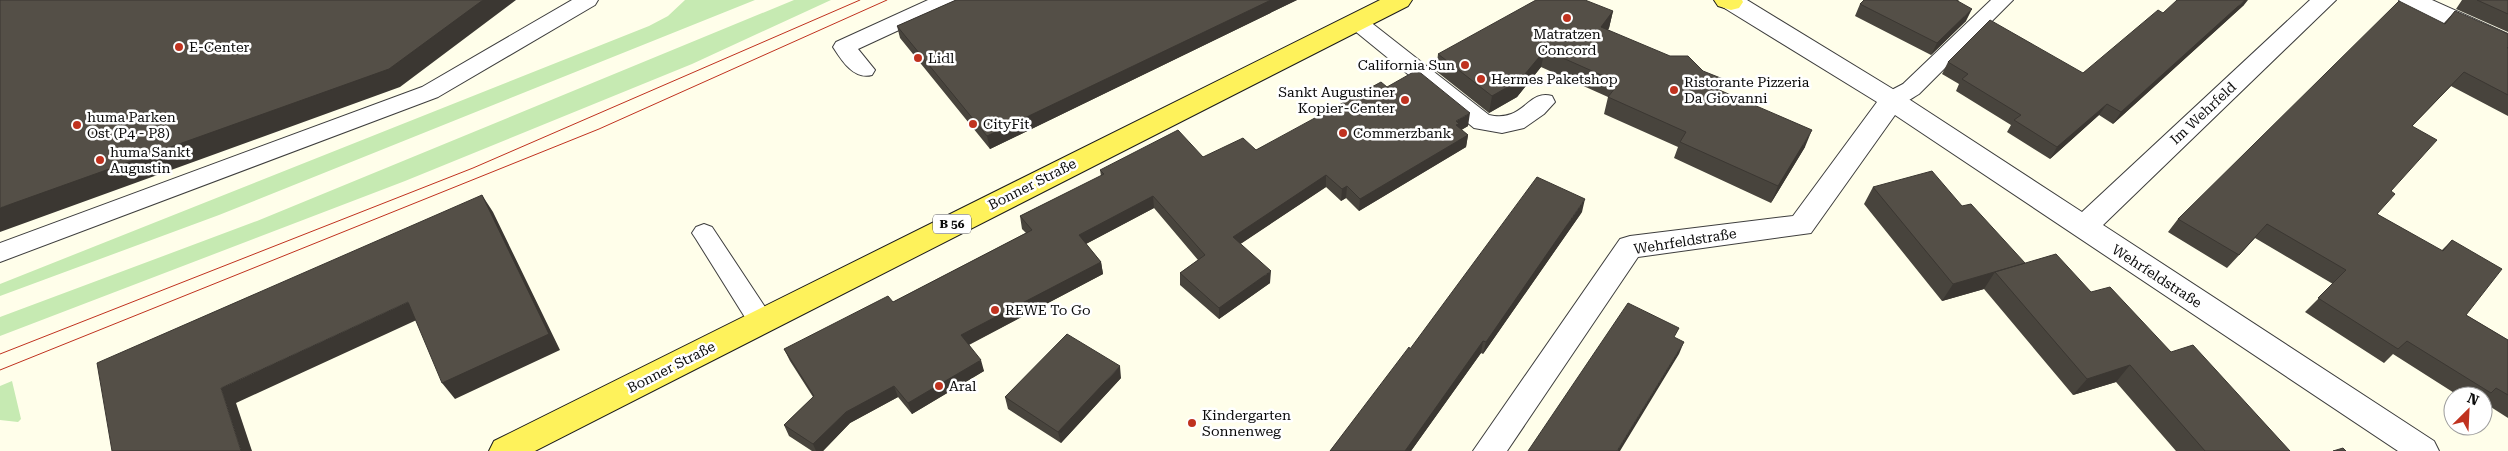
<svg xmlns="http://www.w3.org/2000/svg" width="2508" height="451" viewBox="0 0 2508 451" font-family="'Roboto Serif',serif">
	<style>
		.green { fill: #c6eab2 }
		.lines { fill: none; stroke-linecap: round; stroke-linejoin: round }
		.service-casing { stroke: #3e3e3e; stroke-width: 2 }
		.minor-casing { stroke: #3e3e3e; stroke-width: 2 }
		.primary-casing { stroke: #1c1c1c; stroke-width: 2 }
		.service { fill: #fff; fill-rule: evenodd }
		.minor { fill: #fff; fill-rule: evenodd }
		.primary { fill: #fef25b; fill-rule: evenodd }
		.tram { stroke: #c0321f; stroke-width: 1 }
		.wall { fill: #48443d }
		.shaded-wall { fill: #3b3732 }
		.building { fill: #544f47; stroke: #3b3732 }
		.poi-dot { fill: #c0321f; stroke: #fff; stroke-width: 2 }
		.labels { text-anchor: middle; stroke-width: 5; stroke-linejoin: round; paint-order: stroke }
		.shield { fill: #fff; stroke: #545454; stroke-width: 1 }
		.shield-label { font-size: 12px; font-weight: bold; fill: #0b0b0b }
		.poi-label { font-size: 14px; fill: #0b0b0b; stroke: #fff; text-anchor: start }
		.street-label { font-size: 14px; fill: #0b0b0b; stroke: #fff }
	</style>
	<rect width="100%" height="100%" fill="#fffeea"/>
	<path class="green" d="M685 0H755L219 215 0 296V284L649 26 668 16Z
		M794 0H831L692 64 405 181 0 336V317L257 221Z
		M12 381 21 419 18 422 0 420V386Z"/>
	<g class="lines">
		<defs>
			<path id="service" d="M572 0H598L595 5 438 97 0 262V243L422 87Z
				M928 0H956L953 5 858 49 875 70 872 75C854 80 842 61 833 47L836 42Z
				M1991 0H2013L1919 94C1907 101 1898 109 1884 106L1881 100 1884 94 1903 84Z
				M1357 15 1364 17 1489 115C1524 123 1527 89 1552 96L1555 102 1544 114 1524 128 1502 133 1474 128 1350 27 1347 22 1350 17Z
				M704 224 712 227 769 313 773 320 769 327 760 330 751 327 696 239 692 233 696 227Z"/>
			<path id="minor" d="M1717 0H1747L1901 94 2082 212 2310 0H2336L2103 225 2434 441 2439 451H2398L1895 115 1811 233 1638 257 1507 451H1473L1620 239 1630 236 1793 216 1877 102 1721 6Z
				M2399 0H2432L2508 34V52L2403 6Z"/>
			<path id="primary" d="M1380 0H1412L1408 6 535 451H489L494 441Z
				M1714 0H1742L1743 2 1739 8 1731 10 1718 6Z"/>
		</defs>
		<use href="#service" class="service-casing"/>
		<use href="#minor" class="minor-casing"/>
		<use href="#primary" class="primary-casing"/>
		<use href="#service" class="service"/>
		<use href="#minor" class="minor"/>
		<use href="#primary" class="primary"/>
		<path class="tram" d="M0 354 473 168 860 0
			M0 370 599 129 887 0"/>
	</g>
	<path class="wall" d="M956 0H1297L990 149 900 38 897 26Z
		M1864 0H1959L1958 1 1966 21 1931 55 1855 16 1860 4Z
		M2462 0H2508V32L2456 9Z
		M2244 5 2113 124 2099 115 2050 159 2007 132 2011 125 1956 91 1959 84 1942 74 1948 62 2083 73 2163 13Z
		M1613 11 1609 28 1608 30 1719 90 1805 147 1771 203 1674 158 1678 147 1604 114 1608 97 1541 67 1517 97 1489 113 1436 71 1438 54Z
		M2455 11 2508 48V116L2451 86 2412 126 2391 191 2377 214 2441 251 2452 240 2466 315 2508 340V418L2483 402V396H2459L2393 354 2384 363 2305 312 2333 284 2255 238 2227 268 2168 232 2178 219 2444 23Z
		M1387 87 1468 126 1461 130 1468 135 1466 147 1359 211 1346 198 1341 201 1326 187 1240 244 1270 283 1219 319 1180 285V273L1198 260 1154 208 1086 244 1101 262 1103 274 969 345 984 371 912 414 898 397 850 423 823 451H812L789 436 784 425 813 397 790 361 784 349 893 302 1026 233 1022 229 1020 216 1101 176 1100 170 1256 150Z
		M1873 187 1962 206 2025 263 2091 292 2171 352 2290 451H2176L2116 382 2073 395 1984 289 1942 301 1864 204Z
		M1582 212 1483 354 1481 353 1411 451H1330L1410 349Z
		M1121 378 1061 443 1008 409 1005 397Z"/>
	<path class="shaded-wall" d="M483 0H516L400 87 0 232V208Z
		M1271 0H1297L990 149 987 136Z
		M2245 0H2248L2244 5 2113 124 2121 112Z
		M1972 9 1966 21 1931 55 1937 43Z
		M1613 11 1609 28 1597 44 1601 27Z
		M1545 50 1541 67 1517 97 1489 113 1492 96Z
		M1723 79 1717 96V89Z
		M2107 104 2099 115 2050 159 2057 147Z
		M1470 113 1468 126 1458 132 1454 137 1456 121Z
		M1812 130 1805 147 1771 203 1778 186Z
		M1468 135 1466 147 1359 211 1360 199Z
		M1326 175V187L1233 249V237Z
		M1347 186 1346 198 1341 201 1342 189Z
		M482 195 493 212 560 350 455 399 442 383Z
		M1153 196 1154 208 1080 247 1079 235Z
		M1585 199 1582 212 1483 354 1486 342Z
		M1101 262 1103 274 964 347 961 335Z
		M2025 263 1995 272 1984 289 1942 301 1953 284Z
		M1271 271 1270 283 1219 319V308Z
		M408 302 421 318 236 403 252 451H241L221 388Z
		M1483 341 1481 353 1411 451H1405Z
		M1684 342 1679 354 1620 451H1617Z
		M981 360 984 371 912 414 908 403Z
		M2130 365 2116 382 2073 395 2087 379Z
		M1120 366 1121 378 1061 443 1058 432Z
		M894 386 898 397 850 423 823 451H816L813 444 846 412Z"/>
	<path class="building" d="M0 0H483L389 69 0 208Z
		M956 0H1271L987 136 897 26Z
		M1536 0H1585L1613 11 1601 27 1670 56H1688L1703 71 1723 79 1717 89 1812 130 1778 186 1680 142 1686 132 1608 97 1619 83 1545 50 1520 80 1492 96 1438 54Z
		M1864 0H1956L1972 9 1937 43 1860 4Z
		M2177 0H2245L2121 112 2107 104 2057 147 2014 120 2021 115 1962 79 1968 74 1948 62 1990 20 2083 73 2158 10 2163 13Z
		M2477 0H2508V14Z
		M2399 1 2445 24 2455 11 2508 34V47L2507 48H2508V95L2464 72 2412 126 2437 140 2391 191 2395 194 2377 214 2443 251 2452 240 2502 269 2466 315 2508 340V395L2496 388 2491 393 2407 341 2398 349 2318 298 2346 270 2267 224 2239 255 2178 219Z
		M1417 70 1470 113 1456 121 1459 124 1456 125 1468 135 1360 199 1347 186 1342 189 1326 175 1233 237 1271 271 1219 308 1180 273 1205 255 1153 196 1079 235 1101 262 961 335 981 360 908 403 894 386 846 412 813 444 784 425 814 396 784 349 888 296 893 302 1032 230 1020 216 1104 174 1100 170 1178 130 1203 157 1243 138 1256 150 1381 82 1387 87Z
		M1932 171 1962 206 1971 204 2025 263 1953 284 1873 187Z
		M1537 177 1585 199 1486 342 1483 341 1405 451H1330L1409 347 1410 349Z
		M482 195 549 334 442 383 408 302 221 388 241 451H112L97 363Z
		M2056 254 2091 292 2110 287 2171 352 2193 345 2290 451H2205L2130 365 2087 379 1995 272Z
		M1628 303 1679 328 1674 337 1684 342 1617 451H1528Z
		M1067 334 1120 366 1058 432 1005 397Z
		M2343 448 2346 451H2333Z"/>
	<g class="poi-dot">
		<circle cx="1567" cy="18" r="5"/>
		<circle cx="179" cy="47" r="5"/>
		<circle cx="918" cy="58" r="5"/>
		<circle cx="1465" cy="65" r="5"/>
		<circle cx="1481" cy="79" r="5"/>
		<circle cx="1674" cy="90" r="5"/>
		<circle cx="1405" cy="100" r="5"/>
		<circle cx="973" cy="124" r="5"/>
		<circle cx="77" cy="125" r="5"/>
		<circle cx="1343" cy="133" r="5"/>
		<circle cx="100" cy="160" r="5"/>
		<circle cx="995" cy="310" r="5"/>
		<circle cx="939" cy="386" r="5"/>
		<circle cx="1192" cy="423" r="5"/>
	</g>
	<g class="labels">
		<rect class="shield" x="933" y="214.5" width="38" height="19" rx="4"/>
		<g class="shield-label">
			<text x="952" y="228">B 56</text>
		</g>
		<g class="poi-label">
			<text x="1567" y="39" text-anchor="middle">Matratzen<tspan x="1567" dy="16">Concord</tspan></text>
			<text x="189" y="52">E-Center</text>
			<text x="928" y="63">Lidl</text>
			<text x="1455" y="70" text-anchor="end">California Sun</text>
			<text x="1491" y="84">Hermes Paketshop</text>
			<text x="1684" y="87">Ristorante Pizzeria<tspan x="1684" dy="16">Da Giovanni</tspan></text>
			<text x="1395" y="97" text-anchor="end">Sankt Augustiner<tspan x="1395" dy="16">Kopier-Center</tspan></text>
			<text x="87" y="122">huma Parken<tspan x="87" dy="16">Ost (P4 - P8)</tspan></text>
			<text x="983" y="129">CityFit</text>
			<text x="1353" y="138">Commerzbank</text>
			<text x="110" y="157">huma Sankt<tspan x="110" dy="16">Augustin</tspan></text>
			<text x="1005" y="315">REWE To Go</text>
			<text x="949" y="391">Aral</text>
			<text x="1202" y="420">Kindergarten<tspan x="1202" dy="16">Sonnenweg</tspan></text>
		</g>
		<g class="street-label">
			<text transform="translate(2203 113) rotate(-43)" y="5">Im Wehrfeld</text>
			<text transform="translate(1032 184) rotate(-27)" y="5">Bonner Straße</text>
			<text transform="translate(1685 241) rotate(-9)" y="5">Wehrfeldstraße</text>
			<text transform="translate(2157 276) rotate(33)" y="5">Wehrfeldstraße</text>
			<text transform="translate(671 367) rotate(-27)" y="5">Bonner Straße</text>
		</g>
	</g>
	<g transform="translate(2468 411) rotate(24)"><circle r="24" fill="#ffffff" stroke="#9d9d9d"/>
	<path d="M0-4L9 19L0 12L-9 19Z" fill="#c0321f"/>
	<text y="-8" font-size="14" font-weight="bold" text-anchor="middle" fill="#0b0b0b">N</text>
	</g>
</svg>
